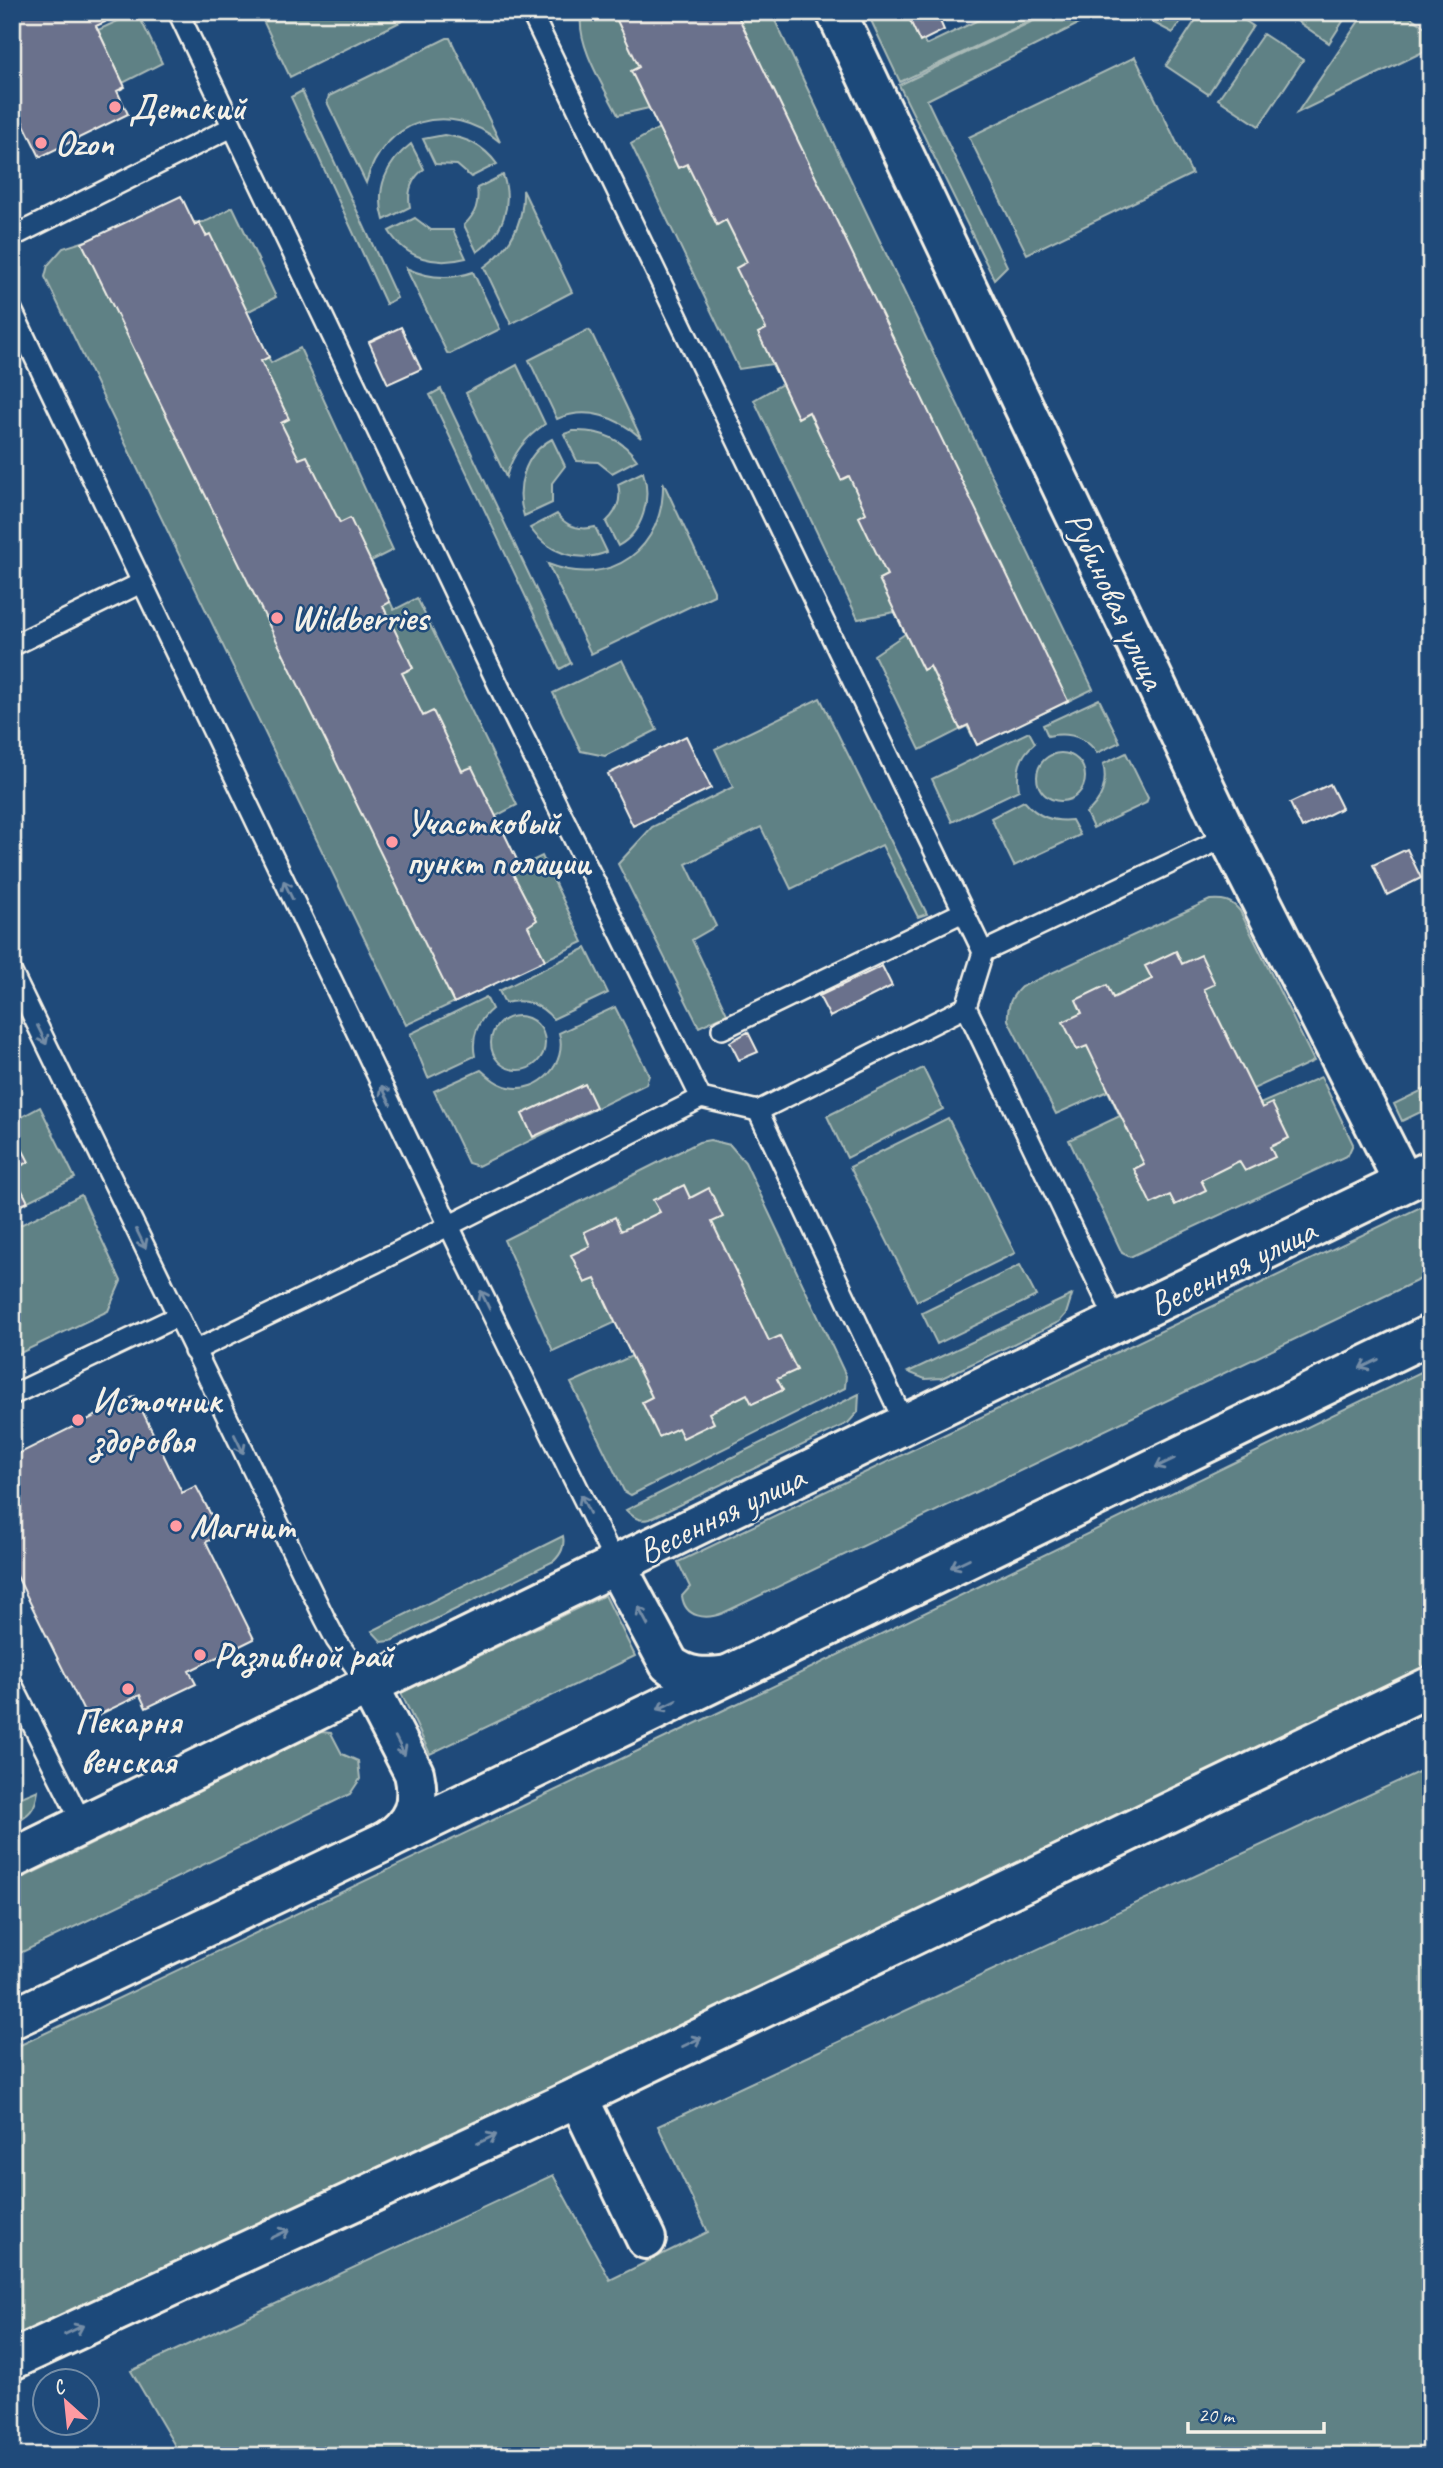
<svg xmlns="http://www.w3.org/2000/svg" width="1443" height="2468" viewBox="0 0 1443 2468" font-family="Caveat,sans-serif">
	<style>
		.green { fill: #5e8185; stroke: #a9b9b6; stroke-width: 2 }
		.building { fill: #6a718c; stroke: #f4f1e8; stroke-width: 2 }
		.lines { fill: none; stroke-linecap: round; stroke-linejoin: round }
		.service-casing { stroke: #f4f1e8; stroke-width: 24 }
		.minor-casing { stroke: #f4f1e8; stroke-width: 44 }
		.tertiary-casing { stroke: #f4f1e8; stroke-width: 44 }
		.service { stroke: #1f4a7a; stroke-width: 19 }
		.minor { stroke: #1f4a7a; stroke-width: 38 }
		.tertiary { stroke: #1f4a7a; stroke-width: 38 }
		.oneway { stroke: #748da6 }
		.poi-dot { fill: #ff9aa2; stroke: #1f4a7a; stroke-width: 2.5 }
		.labels { text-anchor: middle; stroke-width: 5; stroke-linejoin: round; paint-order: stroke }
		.poi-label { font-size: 35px; font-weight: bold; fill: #f4f1e8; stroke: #1f4a7a; text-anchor: start }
		.street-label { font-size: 35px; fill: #f4f1e8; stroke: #1f4a7a }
	</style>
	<rect width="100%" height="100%" fill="#1f4a7a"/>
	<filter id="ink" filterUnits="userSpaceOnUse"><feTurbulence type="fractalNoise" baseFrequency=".0143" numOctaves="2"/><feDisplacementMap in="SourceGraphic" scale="14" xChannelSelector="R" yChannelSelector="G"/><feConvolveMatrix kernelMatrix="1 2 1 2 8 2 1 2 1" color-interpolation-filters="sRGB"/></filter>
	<g filter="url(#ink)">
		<path class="green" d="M137 12 162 63 123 83 98 30Z
			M259 12H420L290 77Z
			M582 12H771L1093 689 977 745 967 726 920 750 874 655 905 634 895 612 858 619 754 400 782 384 772 364 739 369 631 144 659 128 649 108 618 115C605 89 574 41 582 12Z
			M867 12H909L926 45 995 12H1049L900 82Z
			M1052 12H1102L927 100 1007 266 994 279 899 85Z
			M1133 12H1187L1173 33Z
			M1201 12H1232L1253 26 1208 94 1166 66Z
			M1284 12H1349L1329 43Z
			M1365 12H1403L1431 31V48L1297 113Z
			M1263 34 1303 60 1259 126 1218 99Z
			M447 38H450L500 142C449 99 383 119 366 183L327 102 329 96Z
			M1135 57 1192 174 1027 254 969 137Z
			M302 91 397 298 386 304 291 97Z
			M444 135C467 138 483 145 497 164L471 177 457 165 435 164 423 139Z
			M411 144 424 169C411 179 407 191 410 207L384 220C375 189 386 163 411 144Z
			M503 175C513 205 503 234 477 252L464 225C476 214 479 203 477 188Z
			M523 190 572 292 511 324 484 267C511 248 524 223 523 190Z
			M233 207 276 297 247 312 271 363 300 348 393 550 371 561 394 610 417 598 517 805 496 816 520 867 542 856 583 942 406 1025 45 277 48 265 63 248 171 214C204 229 202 223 233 207Z
			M415 218 431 230H453L466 258C436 266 406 259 389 231Z
			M406 268C427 278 450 280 473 272L500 329 450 354 447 353Z
			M588 330 591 332 641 438C618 417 587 406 557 419L529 360Z
			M517 365 545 424C525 438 513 453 506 477L466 393Z
			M441 389 571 663 560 669 430 395Z
			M573 431C600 430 622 438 637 460L612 473 598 462 577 461 564 434Z
			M552 439 565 466 552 483V503L524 516C515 488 524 454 552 439Z
			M643 472C652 499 643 532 618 546L606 522C617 512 622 499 618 484Z
			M663 482 714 591V595L591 654 548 564C611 589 665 549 663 482Z
			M557 514C567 527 579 531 595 527L607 552C578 564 547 552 530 528Z
			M622 660 657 730 605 756 581 751 553 693Z
			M820 698 927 914 918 917 882 845 791 889 761 827 686 864 716 926 692 940 727 1014 699 1027 618 864 652 827 733 787 715 749Z
			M1099 699 1120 742 1097 753C1085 736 1068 732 1048 736L1043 725Z
			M1029 732 1035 743C1019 756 1016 771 1019 790L952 822 932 779Z
			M1037 777a24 24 0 1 1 48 0a24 24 0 1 1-48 0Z
			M1126 753 1148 798 1146 803 1093 828 1086 813C1102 801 1108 783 1103 764Z
			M1024 801C1038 817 1052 822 1072 820L1080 835 1014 866 991 818Z
			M1210 900C1223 899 1231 900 1240 911L1314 1061 1253 1089 1260 1104 1321 1077 1353 1144 1348 1155 1130 1257 1122 1253 1069 1140 1120 1116 1108 1091 1056 1114 1008 1020C1007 1005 1011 997 1021 987Z
			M586 948 608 993 553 1019C541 1004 524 998 505 1003L499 991Z
			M486 997 492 1009C478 1020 471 1037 475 1056L428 1078 410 1034Z
			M615 1007 649 1075 646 1084 478 1166 468 1163 434 1091 481 1070C489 1077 498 1085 509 1087 540 1094 568 1063 559 1033Z
			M491 1043a27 27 0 1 1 54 0a27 27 0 1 1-54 0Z
			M923 1068 943 1109 847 1158 827 1116Z
			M1431 1086V1107L1402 1121 1394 1104Z
			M40 1107 75 1178 12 1209V1122Z
			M948 1118 1015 1253 917 1301 850 1167Z
			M710 1140 730 1145 745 1162 846 1376 845 1388 631 1495 624 1491 571 1383 632 1356 616 1322 553 1351 504 1240 699 1142Z
			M81 1195 121 1281 108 1311 12 1357V1229Z
			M1431 1202V1274L723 1613C706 1620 685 1618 682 1596L690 1587 678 1562Z
			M1020 1265 1036 1296 937 1344 922 1313Z
			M1072 1295 1066 1314 1059 1322 942 1378 925 1379 908 1372Z
			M1431 1367V1669L626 2058 12 2340V2049L749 1698Z
			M859 1394 858 1412 848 1423 650 1519C639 1522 633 1517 626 1510Z
			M563 1536C565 1547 561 1554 554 1561L391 1641 382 1642 372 1631Z
			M605 1595 635 1656 430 1754 401 1693Z
			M321 1732 331 1733 342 1754 358 1761 360 1779 350 1794 12 1957V1883Z
			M1431 1766V2456H181L131 2371 553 2175 610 2280 708 2232 658 2126Z
			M38 1790C36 1810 29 1815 12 1824V1801Z"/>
		<path class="building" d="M12 12H100L105 22 96 26 125 87 117 91 128 114 40 157 12 100Z
			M613 12H736L1068 701 977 745 968 725 960 729 930 666 923 670 879 579 887 575 859 517 866 513 849 476 841 480 809 412 798 418 758 333 766 329 736 268 747 262 726 220 717 225 687 164 678 168 631 71 639 67Z
			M906 12H936L944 30 920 42Z
			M181 196 195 225 199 222 206 236 210 234 269 357 261 361 289 419 281 423 299 459 307 456 340 523 350 518 390 602 383 606 413 668 402 673 423 716 433 711 462 771 472 767 519 864 510 868 537 920 528 926 545 960 454 1003 82 243Z
			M401 327 421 369 388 384 369 342Z
			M686 736 711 788 633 826 608 774Z
			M1330 784 1342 808 1302 828 1290 803Z
			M1407 849 1421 878 1387 895 1373 865Z
			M1176 951 1182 964 1201 955 1215 984 1204 989 1225 1032 1262 1108 1272 1103 1289 1138 1270 1147 1275 1157 1245 1171 1239 1161 1201 1180 1206 1190 1175 1205 1170 1195 1151 1204 1134 1169 1144 1164 1087 1046 1077 1050 1063 1022 1082 1013 1076 1000 1107 985 1113 998 1152 979 1145 966Z
			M882 966 892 986 830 1017 819 996Z
			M748 1032 758 1052 739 1060 730 1042Z
			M585 1084 596 1107 533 1137 522 1114Z
			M12 1129 29 1162 12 1170Z
			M12 1171 28 1202 12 1209Z
			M684 1185 690 1198 709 1188 723 1217 712 1222 769 1341 780 1336 797 1370 777 1379 783 1390 752 1404 747 1394 709 1413 714 1423 683 1438 678 1428 659 1437 642 1402 652 1397 615 1322 595 1279 585 1283 571 1255 590 1246 584 1232 615 1217 621 1231 660 1212 653 1200Z
			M135 1396 182 1493 196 1486 209 1511 220 1535 206 1542 254 1639 189 1671 196 1684 177 1693 146 1708 140 1695 88 1720 12 1566V1457Z"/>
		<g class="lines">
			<defs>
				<path id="service" d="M178 12 506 701 701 1098
					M531 12 983 952
					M12 237 232 127
					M12 310 462 1253 616 1565
					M12 646 141 583
					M12 973 325 1619 336 1640 369 1686
					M966 1007 1117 1323
					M722 1029 963 912
					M758 1111 905 1424
					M194 1351 375 1263 701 1098 758 1111 966 1007 983 952 1228 836
					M12 1395 178 1316
					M12 1684 83 1825"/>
				<path id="minor" d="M836 12 1228 836 1404 1183
					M616 1565 669 1664C687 1679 707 1678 728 1675
					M369 1686 414 1773C421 1804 413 1823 388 1840
					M12 1859 905 1424 1431 1170
					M578 2097 646 2239"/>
				<path id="tertiary" d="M12 2019 388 1840 1431 1334
					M12 2360 578 2097 1431 1686"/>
			</defs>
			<use href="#service" class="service-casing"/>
			<use href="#minor" class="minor-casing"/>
			<use href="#tertiary" class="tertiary-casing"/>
			<use href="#service" class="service"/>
			<use href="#minor" class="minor"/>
			<use href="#tertiary" class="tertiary"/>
		</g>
		<defs><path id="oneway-shaft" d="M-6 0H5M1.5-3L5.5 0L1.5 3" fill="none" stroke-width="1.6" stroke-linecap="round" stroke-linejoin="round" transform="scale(1.75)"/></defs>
		<g class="oneway">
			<use href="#oneway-shaft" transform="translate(288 890) rotate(-116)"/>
			<use href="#oneway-shaft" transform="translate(42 1035) rotate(64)"/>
			<use href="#oneway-shaft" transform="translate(386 1095) rotate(-116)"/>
			<use href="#oneway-shaft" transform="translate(141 1239) rotate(64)"/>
			<use href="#oneway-shaft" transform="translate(485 1300) rotate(-116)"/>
			<use href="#oneway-shaft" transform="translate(1369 1364) rotate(154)"/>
			<use href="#oneway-shaft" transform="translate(239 1444) rotate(64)"/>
			<use href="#oneway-shaft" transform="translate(1165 1463) rotate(154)"/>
			<use href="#oneway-shaft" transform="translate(585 1504) rotate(-116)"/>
			<use href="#oneway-shaft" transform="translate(960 1563) rotate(154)"/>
			<use href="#oneway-shaft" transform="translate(643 1616) rotate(-118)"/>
			<use href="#oneway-shaft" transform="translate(667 1705) rotate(154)"/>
			<use href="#oneway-shaft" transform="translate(400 1746) rotate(63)"/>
			<use href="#oneway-shaft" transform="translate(692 2042) rotate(-26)"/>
			<use href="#oneway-shaft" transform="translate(487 2139) rotate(-25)"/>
			<use href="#oneway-shaft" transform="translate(280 2234) rotate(-25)"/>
			<use href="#oneway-shaft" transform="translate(74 2330) rotate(-26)"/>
		</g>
	</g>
	<g class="poi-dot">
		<circle cx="115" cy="107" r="7"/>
		<circle cx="41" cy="143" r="7"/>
		<circle cx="277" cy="618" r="7"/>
		<circle cx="392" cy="842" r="7"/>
		<circle cx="78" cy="1420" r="7"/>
		<circle cx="176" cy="1526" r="7"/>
		<circle cx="200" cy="1655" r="7"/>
		<circle cx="128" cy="1689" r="7"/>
	</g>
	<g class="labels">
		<g class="poi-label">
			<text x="129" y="119">Детский</text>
			<text x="55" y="155">Ozon</text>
			<text x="291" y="630">Wildberries</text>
			<text x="406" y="834">Участковый<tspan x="406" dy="40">пункт полиции</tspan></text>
			<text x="92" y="1412">Источник<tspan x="92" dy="40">здоровья</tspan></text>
			<text x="190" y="1538">Магнит</text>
			<text x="214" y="1667">Разливной рай</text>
			<text x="128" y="1733" text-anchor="middle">Пекарня<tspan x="128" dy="40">венская</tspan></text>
		</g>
		<g class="street-label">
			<text transform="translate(1116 600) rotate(65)" y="12">Рубиновая улица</text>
			<text transform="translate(1232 1267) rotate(-26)" y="12">Весенняя улица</text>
			<text transform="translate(721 1514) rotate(-26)" y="12">Весенняя улица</text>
		</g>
	</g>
	<rect width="1443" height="2468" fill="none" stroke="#1f4a7a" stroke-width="42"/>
	<rect x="21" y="21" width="1401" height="2426" fill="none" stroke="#f4f1e8" stroke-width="2.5" filter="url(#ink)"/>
	<g transform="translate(66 2402) rotate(333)"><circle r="33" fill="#1f4a7a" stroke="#748da6" stroke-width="2"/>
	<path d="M0-5L12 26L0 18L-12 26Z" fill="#ff9aa2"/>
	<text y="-10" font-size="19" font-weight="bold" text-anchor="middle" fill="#f4f1e8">С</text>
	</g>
	<path d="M1188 2422v10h136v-10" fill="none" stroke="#f4f1e8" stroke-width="3.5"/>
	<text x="1198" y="2422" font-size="21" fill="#f4f1e8" stroke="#1f4a7a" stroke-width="5" paint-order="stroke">20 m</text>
</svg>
